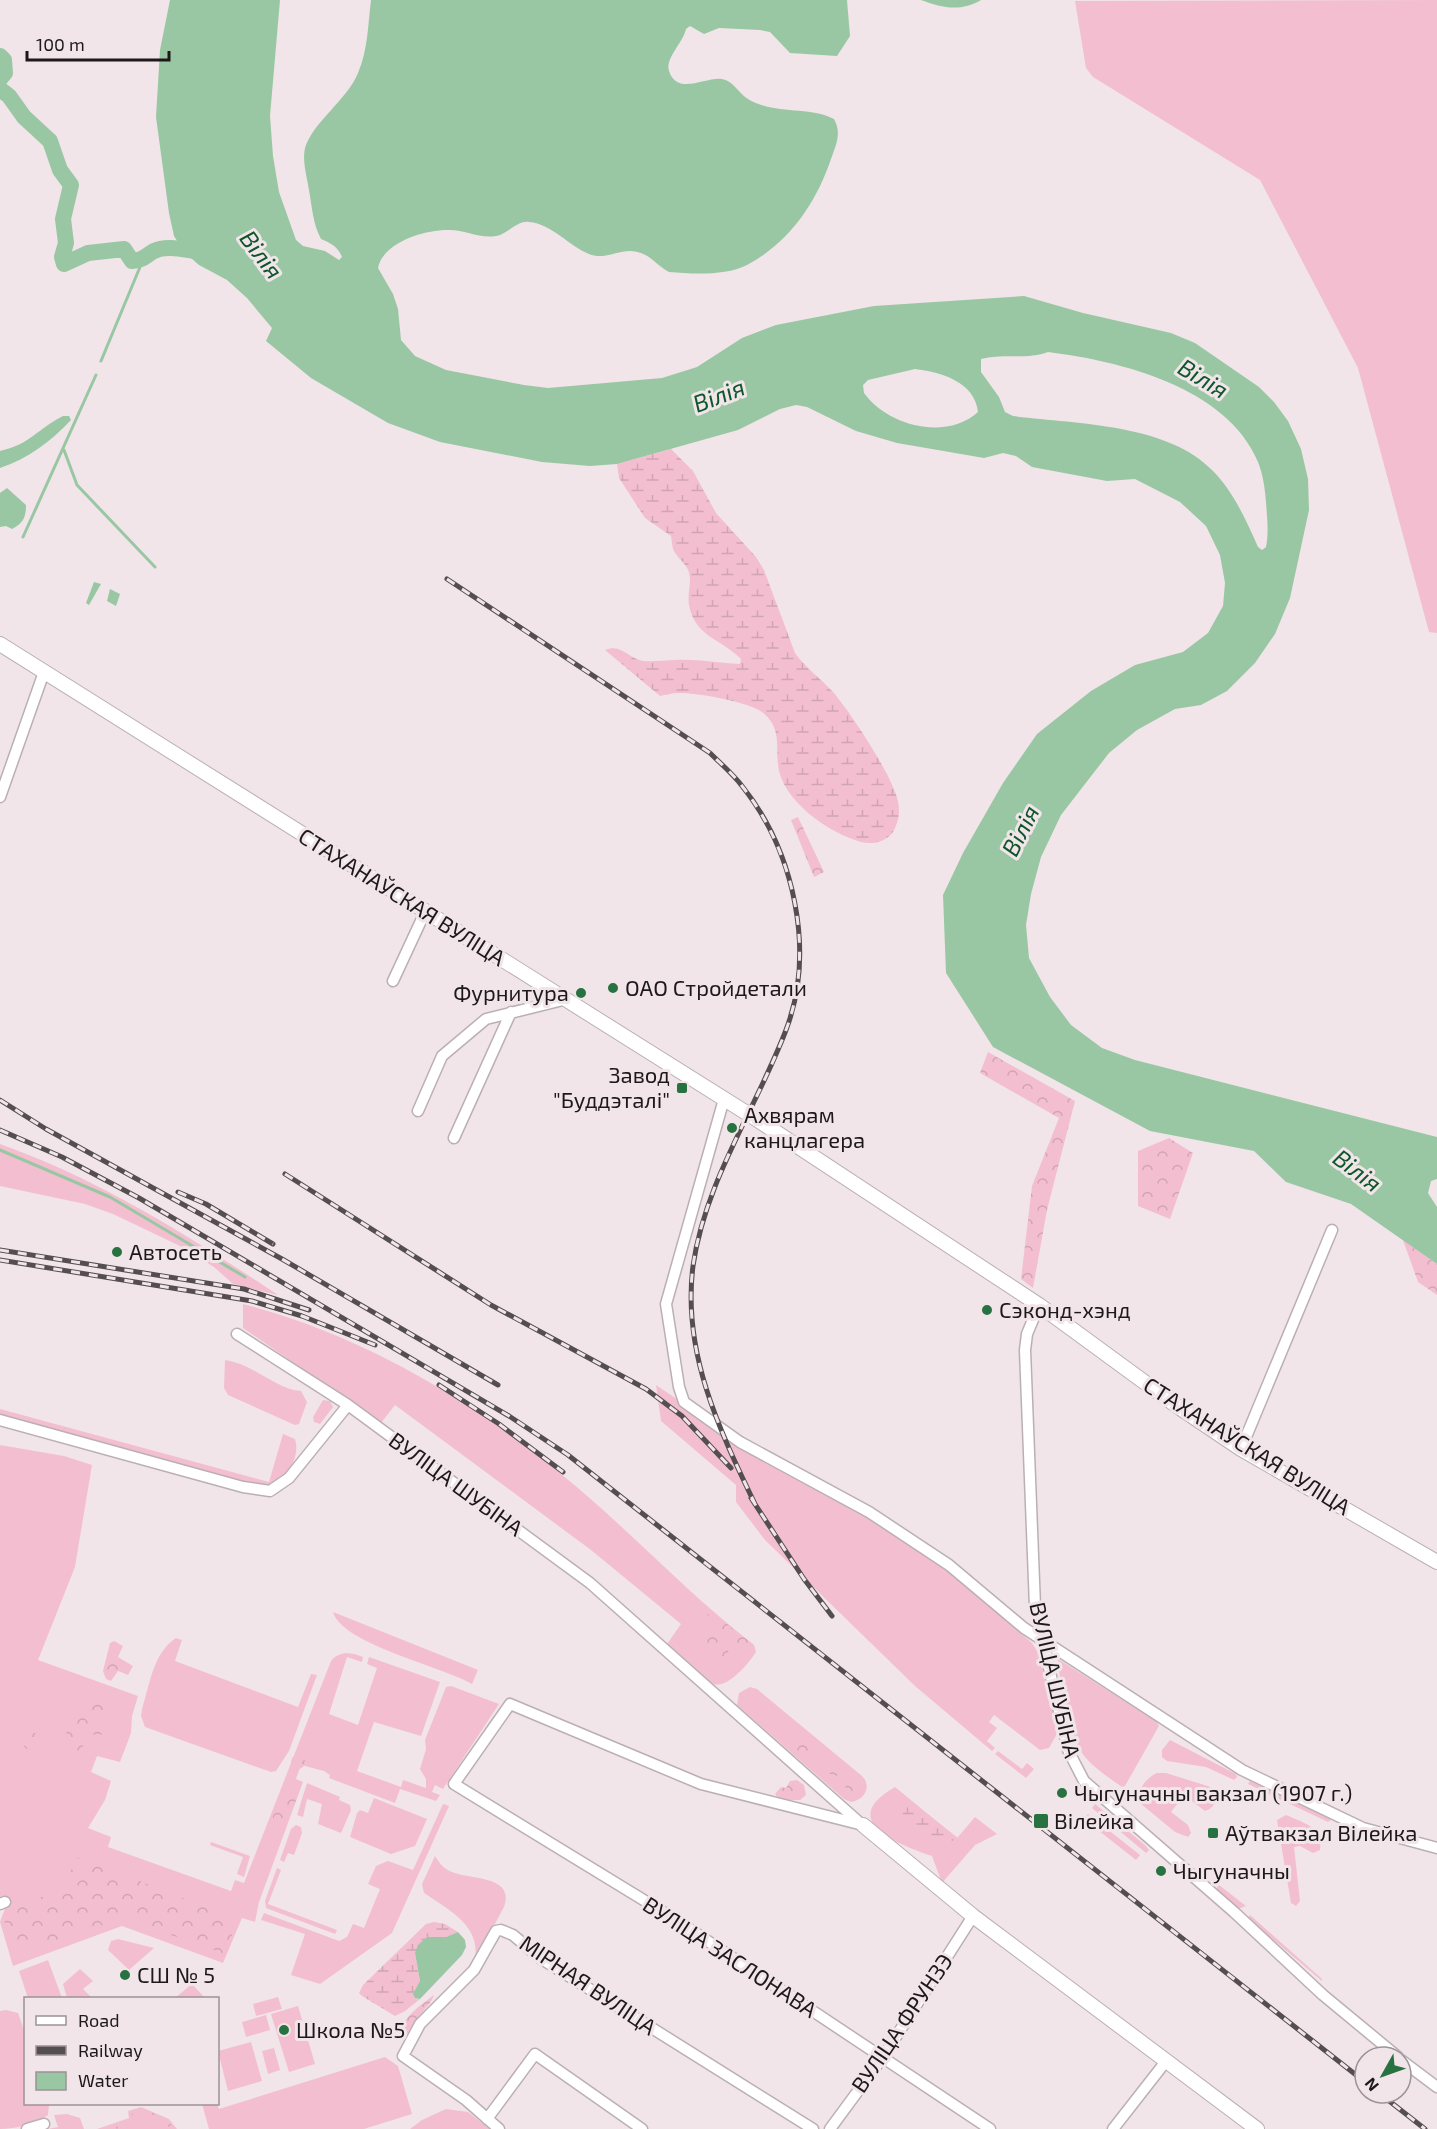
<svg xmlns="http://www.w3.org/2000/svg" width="1437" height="2129" viewBox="0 0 1437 2129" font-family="'Exo 2',sans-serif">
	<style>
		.grass { fill: #f3bfd0 }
		.forest { fill: url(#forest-crowns) }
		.wetland { fill: url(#wetland-marsh) }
		.water { fill: #99c7a3; fill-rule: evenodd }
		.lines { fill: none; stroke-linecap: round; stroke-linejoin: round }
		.stream { stroke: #99c7a3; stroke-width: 3 }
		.river { stroke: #99c7a3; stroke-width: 16 }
		.minor-casing { stroke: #bab0b3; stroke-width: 13 }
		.tertiary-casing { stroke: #bab0b3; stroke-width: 16 }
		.minor { stroke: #fff; stroke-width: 10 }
		.tertiary { stroke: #fff; stroke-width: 14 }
		.rail-casing { stroke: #544e50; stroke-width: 5 }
		.rail { stroke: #f1e5e9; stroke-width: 3; stroke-dasharray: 9; stroke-linecap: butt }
		.poi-dot { fill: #277240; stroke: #f1e5e9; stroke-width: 2 }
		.labels { text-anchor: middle; stroke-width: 6; stroke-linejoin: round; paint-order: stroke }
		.street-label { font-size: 22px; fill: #1d191a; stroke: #f1e5e9 }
		.poi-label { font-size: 22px; fill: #1d191a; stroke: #f1e5e9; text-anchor: start }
		.water-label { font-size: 24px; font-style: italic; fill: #0d572a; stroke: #f1e5e9 }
	</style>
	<defs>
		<pattern id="forest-crowns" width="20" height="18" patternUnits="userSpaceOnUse" patternTransform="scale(1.5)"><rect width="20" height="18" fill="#f3bfd0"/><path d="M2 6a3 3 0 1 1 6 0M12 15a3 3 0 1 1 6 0" fill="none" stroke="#d0a4b2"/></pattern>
		<pattern id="wetland-marsh" width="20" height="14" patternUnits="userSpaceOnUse" patternTransform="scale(1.5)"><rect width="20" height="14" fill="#f3bfd0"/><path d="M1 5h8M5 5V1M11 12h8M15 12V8" fill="none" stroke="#d0a4b2"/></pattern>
	</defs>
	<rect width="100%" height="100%" fill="#f1e5e9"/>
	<path class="grass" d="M1437 0V633L1429 632 1358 368 1260 180 1093 77 1086 68 1075 1Z
		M0 1144C99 1179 191 1237 278 1295L233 1284 214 1267 178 1245 113 1214 85 1204 0 1186Z
		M243 1304C377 1338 500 1418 602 1509 653 1555 700 1603 754 1645L756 1652C749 1663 728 1689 713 1684L667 1644 681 1624 591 1550 395 1405 381 1423 243 1328Z
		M225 1360C254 1364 277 1390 301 1391L307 1402 299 1424 295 1425 228 1395 224 1388Z
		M656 1385 726 1432 744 1451 870 1519 948 1569 1032 1643 1038 1653 1058 1724V1732L1049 1748 1040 1750 994 1715 989 1722 997 1728 987 1741 995 1748 992 1751 915 1686 765 1540 736 1502V1485L661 1421Z
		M323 1400 330 1401 333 1407 320 1424 314 1422 313 1417Z
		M0 1409 269 1482 283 1434 295 1439C302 1460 281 1487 260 1486L0 1415Z
		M0 1445 64 1456 92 1465 75 1567 38 1660 138 1696 132 1716 131 1733 120 1762 97 1756 91 1772 111 1781 105 1800 88 1828 111 1837 108 1847 231 1891 235 1880 244 1883 331 1661C340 1650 352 1653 363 1657L362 1662 347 1657 329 1714 358 1725 377 1668 367 1664 369 1657 440 1682 421 1736 374 1722 357 1771 401 1787 403 1780 426 1788V1779L420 1769 426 1749 425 1740 446 1687 451 1686 499 1704 443 1789 435 1785 432 1792 440 1795 436 1801 400 1789 395 1803 329 1778 330 1775 324 1771 301 1765 296 1779 303 1782 259 1902 255 1922 242 1918 223 1963 122 1926 13 1966 0 1922 6 1906 3 1896 0 1897Z
		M333 1612 478 1670 472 1684C441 1666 342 1644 333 1612Z
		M176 1638 182 1640 175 1661 298 1707 311 1674 317 1675 289 1751 276 1771 271 1772 145 1727 141 1716 142 1709C150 1684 153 1653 176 1638Z
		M1058 1659 1156 1721 1159 1726 1125 1786 1122 1787C1108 1777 1092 1767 1082 1753 1072 1739 1058 1677 1058 1659Z
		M750 1687 757 1689 862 1776C872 1786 865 1800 851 1802L844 1799 737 1705 739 1693Z
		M1170 1740 1236 1774 1237 1777 1234 1780 1206 1767 1167 1761 1162 1757V1750Z
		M998 1751 1022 1769 1027 1763 1034 1769 1026 1778 995 1754Z
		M1157 1773H1166L1217 1789C1216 1798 1216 1808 1205 1811L1184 1795 1171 1812 1188 1825 1191 1833 1188 1837 1175 1832 1140 1803C1136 1790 1146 1778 1157 1773Z
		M1250 1781 1330 1817 1331 1820 1328 1822 1248 1784Z
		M307 1783 340 1797 339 1800 350 1805 351 1810 341 1833 318 1824 322 1804 307 1799 303 1817 297 1815Z
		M895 1787 957 1838 975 1817 997 1834 975 1845 942 1883 932 1856C897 1844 836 1821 895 1787Z
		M374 1798 427 1819 415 1846 391 1854 350 1837 357 1813 360 1810 368 1813Z
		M443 1804 449 1806 392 1933 320 1984 291 1975 305 1934 261 1920 264 1913 339 1941 347 1937 353 1924 364 1928 380 1889 368 1884 376 1866 388 1861 413 1870Z
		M1095 1804 1145 1845 1149 1850 1146 1853 1092 1808Z
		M1088 1814 1140 1855 1136 1860 1084 1819Z
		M1286 1815C1304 1823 1323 1827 1320 1850L1313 1853 1300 1846 1294 1847 1300 1901 1296 1906 1291 1903 1277 1820Z
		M296 1825 301 1827 302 1833 294 1855 288 1853 284 1862 280 1860 291 1829Z
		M211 1842 250 1856 244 1877 237 1874 243 1857 210 1845Z
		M435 1856C439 1862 442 1867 448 1870 465 1881 516 1873 504 1907L475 1961C481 1925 450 1911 424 1893L422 1884Z
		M277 1868 281 1870 268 1904 337 1930 335 1934 266 1908 265 1901Z
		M1219 1885 1246 1906 1238 1909 1215 1890Z
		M1250 1915 1322 1979V1981L1248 1918Z
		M118 1939 154 1948 129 1970 108 1950 111 1941Z
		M48 1960 62 1998H28L19 1971Z
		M80 1969 93 1981 83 1989 92 1998H67L63 1984Z
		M192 1984 205 1998H175Z
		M278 1997 282 2009 256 2016 253 2004Z
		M298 2006 315 2064 289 2072 271 2014Z
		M6 2010 18 2013 25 2033 26 2104H49L48 2115C36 2124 15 2129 0 2129V2011Z
		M266 2015 270 2030 246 2037 242 2022Z
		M251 2042 262 2081 228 2091 218 2051Z
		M274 2048 280 2070 268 2074 262 2051Z
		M385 2057 398 2066 412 2114 364 2129H209L202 2104H217L219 2109Z
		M141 2107 169 2119 177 2129H97L129 2118 128 2111Z
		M446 2109 468 2112 490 2129H410L422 2120Z
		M67 2114 80 2118 84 2129H48L58 2127 54 2115Z"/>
	<path class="forest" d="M798 817 824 872 814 877 791 820Z
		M988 1052 1075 1101 1047 1210 1033 1288 1021 1279 1032 1186 1059 1118 980 1073Z
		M1169 1138 1193 1153 1170 1219 1138 1206V1151Z
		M1403 1240 1437 1264V1295L1418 1282Z
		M706 1614 718 1617 754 1645 753 1650 734 1646 728 1648 729 1662 719 1668 717 1666 721 1650 719 1648 709 1654 700 1644 699 1635 708 1629 721 1634 725 1632 709 1624Z
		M114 1641 123 1646 118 1657 133 1666 128 1675 118 1671 111 1681 106 1679 103 1671 110 1643Z
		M94 1693C104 1693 112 1699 112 1710L106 1718 108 1728 101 1735 86 1734 83 1746 74 1755 68 1754C57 1742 78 1698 94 1693Z
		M22 1741a9 9 0 1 1 18 0a9 9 0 1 1-18 0Z
		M794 1745a9 9 0 1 1 18 0a9 9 0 1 1-18 0Z
		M291 1762a7 7 0 1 1 14 0a7 7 0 1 1-14 0Z
		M828 1769a7 7 0 1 1 14 0a7 7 0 1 1-14 0Z
		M797 1780 804 1785 806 1795 800 1800H780L775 1794 781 1787 786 1788 790 1781Z
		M845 1790a8 8 0 1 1 16 0a8 8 0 1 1-16 0Z
		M286 1788 295 1791C300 1803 289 1812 282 1821 276 1827 277 1837 269 1841L266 1836 283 1789Z
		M1294 1822 1314 1830 1318 1836 1312 1840 1307 1839 1306 1833 1301 1835 1297 1829 1290 1830V1825Z
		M1287 1832 1299 1839 1298 1843 1291 1845 1286 1840 1283 1843 1281 1837Z
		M79 1857 236 1919 228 1951 222 1953 123 1918 15 1955 4 1920 8 1910 64 1888 75 1861Z
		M434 1995C432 2004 413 2020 408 2033L401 2034C399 2020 423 2003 434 1995Z
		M141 2110C152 2113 168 2115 172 2127L170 2128 164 2122 149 2116 121 2129H111L129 2121 133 2112Z"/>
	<path class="wetland" d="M671 449 693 471 716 513 756 557 764 570 795 653C806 668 820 678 833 692 851 713 892 775 898 801 900 813 899 821 893 832 886 842 872 845 861 842 829 833 782 801 778 765 776 743 781 727 762 712 749 702 695 692 678 693 672 693 666 695 660 696L605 650C621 643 628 658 643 661 654 662 665 660 675 660 697 659 719 663 740 664L741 659C720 638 695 637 689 605 687 594 692 582 689 573 687 564 680 561 676 554 672 550 672 542 671 536L645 518 619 478 617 464Z
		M903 1794 911 1801 958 1838 944 1845 911 1823 902 1821 903 1812 898 1800Z
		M434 1922 445 1924 458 1932 446 1937H427L415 1953 420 1981 415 1998 420 1999 405 2011 395 2016 362 1996 359 1993 363 1985 426 1924Z"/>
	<path class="water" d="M170 0H280L270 116 273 156 279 192 296 240 303 246 325 251 339 260 342 257C338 247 331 243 321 239 313 224 312 207 309 190 307 177 302 161 305 148 313 122 347 100 358 73 368 50 368 24 371 0H847L850 36 837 56 790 53 770 32 760 30 719 28 704 34 690 26 686 29C683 43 665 58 669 71 677 96 705 77 722 79 734 81 739 94 748 99 774 115 809 106 834 119 842 133 836 145 831 159 816 203 790 242 747 265 725 276 693 274 669 272 654 264 650 252 630 251 616 251 603 260 589 254 569 246 552 224 529 222 517 220 507 235 496 236 480 239 465 230 450 230 426 229 383 242 378 268L393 294 398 309 401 340 415 356 446 370 524 385 548 388 662 378 697 367 742 338 776 325 874 306 1024 296 1083 313 1171 333 1195 343 1259 387 1274 402 1288 421 1301 449 1308 479 1309 510 1290 598 1275 634 1255 663 1227 691 1201 705 1175 709 1137 730 1109 753 1061 815 1041 857 1031 894 1026 925 1029 958 1050 997 1071 1025 1102 1048 1135 1060 1437 1137V1179L1431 1181 1428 1193 1437 1207V1264L1351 1204 1286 1182 1254 1151 1150 1131 993 1047 946 973 943 895 963 853 1003 783 1037 734 1091 691 1135 665 1183 652 1208 633 1223 606 1225 583 1220 555 1206 526 1180 502 1135 479 1107 481 1032 467 1016 456 1003 453 984 458 897 443 856 431 807 407 796 405 780 409 738 430 617 464 590 466 542 462 440 442 388 423 311 378 266 341 272 328 247 298 227 280 199 265 184 252 174 236 169 213 156 117 160 50ZM1048 352C1120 361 1227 387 1258 462 1263 474 1265 489 1266 502 1267 518 1269 532 1266 547L1262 550 1258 547C1246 520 1234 493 1214 472 1169 423 1075 424 1013 416L1005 412 999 397 981 372V359C1003 353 1029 360 1048 352ZM915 369C941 372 975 382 978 412 946 441 888 426 864 393L863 385 868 380Z
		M921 0H981C961 12 942 8 921 0Z
		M63 416H69L71 420C50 442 29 458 0 468V451C31 444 37 429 63 416Z
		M7 488 26 505C26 518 23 523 12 529L6 526 0 527V493Z
		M94 582 101 584 89 605 86 603Z
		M110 589 120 594 116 606 107 601Z
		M458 1932 465 1940 466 1947 462 1955 420 1999 415 1998 413 1994 420 1981 415 1953 418 1945 427 1937H446Z"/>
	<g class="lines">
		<path class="stream" d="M143 261V260
			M101 361 140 267
			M64 450 77 485 155 567
			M23 537 96 375
			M0 1150 110 1197 245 1277"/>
		<path class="river" d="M0 56 4 60 5 73 0 79
			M0 89 9 96 24 117 50 141 60 170 71 185 63 219 66 243 62 257 64 264 88 253 124 249 132 261C144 260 145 256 154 251 168 244 188 251 203 252"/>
		<defs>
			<path id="minor" d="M0 797 44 672
				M393 981 426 910
				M724 1099 666 1304 679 1387 684 1402 740 1442 869 1512 949 1565 1024 1628 1242 1770 1363 1828 1437 1848
				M418 1111 442 1056 486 1019 567 999
				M454 1138 511 1012
				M1039 1305 1027 1334 1025 1350 1035 1607 1068 1750 1084 1781 1234 1912 1323 1995 1398 2057
				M237 1334 348 1405 590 1583 860 1823
				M0 1420 243 1487 270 1491 289 1478 348 1405
				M1241 1449 1332 1230
				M863 1825 701 1784 510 1704 454 1784 673 1918 990 2129
				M0 1904 5 1902
				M1401 2060 1437 2087
				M487 2119 535 2054 642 2129
				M27 2129 44 2124
				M499 2129 466 2100 403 2056 420 2024 474 1970 496 1931 501 1930 513 1935 540 1958 813 2129
				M830 2129 883 2057 973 1916
				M1113 2129 1167 2060"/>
			<path id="tertiary" d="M0 644 753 1117 1039 1305 1177 1406 1241 1449 1437 1562
				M863 1825 973 1916 1257 2129"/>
		</defs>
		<use href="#minor" class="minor-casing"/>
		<use href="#tertiary" class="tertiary-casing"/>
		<use href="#minor" class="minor"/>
		<use href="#tertiary" class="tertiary"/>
		<defs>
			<path id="rail" d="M447 579 710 753C721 764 733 774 742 786 794 851 816 951 786 1030 756 1109 705 1181 693 1266 682 1352 719 1429 755 1504
				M0 1100 46 1129 282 1259 498 1385
				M0 1130 62 1157 139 1198 509 1416 568 1455 1365 2082
				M285 1174 491 1305 646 1389 682 1416 731 1468
				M178 1192 206 1204 273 1244
				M0 1250 244 1289 309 1310
				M0 1260 252 1301 302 1316 375 1345
				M439 1385 499 1424 563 1472
				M751 1498 804 1579 832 1616
				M1379 2093 1425 2129"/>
		</defs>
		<use href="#rail" class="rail-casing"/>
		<use href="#rail" class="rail"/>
	</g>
	<g class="poi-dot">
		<circle cx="613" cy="988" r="6"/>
		<circle cx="581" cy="993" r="6"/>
		<rect x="676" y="1082" width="12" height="12" rx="3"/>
		<circle cx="732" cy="1128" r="6"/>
		<circle cx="117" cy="1252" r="6"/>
		<circle cx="987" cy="1310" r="6"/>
		<circle cx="1062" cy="1793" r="6"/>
		<rect x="1033" y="1813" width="16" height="16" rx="3"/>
		<rect x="1207" y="1827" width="12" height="12" rx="3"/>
		<circle cx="1161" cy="1871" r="6"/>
		<circle cx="125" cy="1975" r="6"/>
		<circle cx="284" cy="2030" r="6"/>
	</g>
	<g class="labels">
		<g class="street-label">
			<text transform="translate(402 897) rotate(32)" y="8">СТАХАНАЎСКАЯ ВУЛІЦА</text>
			<text transform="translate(1247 1446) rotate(32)" y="8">СТАХАНАЎСКАЯ ВУЛІЦА</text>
			<text transform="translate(456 1484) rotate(36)" y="8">ВУЛІЦА ШУБІНА</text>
			<text transform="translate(1055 1680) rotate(77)" y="8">ВУЛІЦА ШУБІНА</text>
			<text transform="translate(730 1957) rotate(33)" y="8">ВУЛІЦА ЗАСЛОНАВА</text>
			<text transform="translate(588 1985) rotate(34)" y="8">МІРНАЯ ВУЛІЦА</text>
			<text transform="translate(902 2023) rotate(-56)" y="8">ВУЛІЦА ФРУНЗЭ</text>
		</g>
		<g class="poi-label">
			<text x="625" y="996">ОАО Стройдетали</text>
			<text x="569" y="1001" text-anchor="end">Фурнитура</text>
			<text x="670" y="1083" text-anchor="end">Завод<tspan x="670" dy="25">"Буддэталі"</tspan></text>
			<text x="744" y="1123">Ахвярам<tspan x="744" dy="25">канцлагера</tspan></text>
			<text x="129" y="1260">Автосеть</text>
			<text x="999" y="1318">Сэконд-хэнд</text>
			<text x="1074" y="1801">Чыгуначны вакзал (1907 г.)</text>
			<text x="1054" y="1829">Вілейка</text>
			<text x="1225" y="1841">Аўтвакзал Вілейка</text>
			<text x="1173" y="1879">Чыгуначны</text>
			<text x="137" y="1983">СШ № 5</text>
			<text x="296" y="2038">Школа №5</text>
		</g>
		<g class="water-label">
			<text transform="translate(261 255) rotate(53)" y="8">Вілія</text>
			<text transform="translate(1203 379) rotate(31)" y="8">Вілія</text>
			<text transform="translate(719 396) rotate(-21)" y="8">Вілія</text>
			<text transform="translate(1021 831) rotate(-63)" y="8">Вілія</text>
			<text transform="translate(1357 1171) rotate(37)" y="8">Вілія</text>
		</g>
	</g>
	<rect x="24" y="1997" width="195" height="108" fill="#f1e5e9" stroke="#9c9396" stroke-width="1.5"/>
	<rect x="36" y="2016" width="30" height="9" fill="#ffffff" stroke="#9c9396" stroke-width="1.5"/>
	<text x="78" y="2027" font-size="18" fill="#1d191a">Road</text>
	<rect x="36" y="2046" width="30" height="9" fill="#544e50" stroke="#9c9396" stroke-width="1.5"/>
	<text x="78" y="2057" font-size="18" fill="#1d191a">Railway</text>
	<rect x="36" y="2072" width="30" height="18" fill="#99c7a3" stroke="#9c9396" stroke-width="1.5"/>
	<text x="78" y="2087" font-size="18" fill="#1d191a">Water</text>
	<g transform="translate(1383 2075) rotate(230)"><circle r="28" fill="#f1e5e9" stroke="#9c9396" stroke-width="1.5"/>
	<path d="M0-4.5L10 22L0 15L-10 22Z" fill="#277240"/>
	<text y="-9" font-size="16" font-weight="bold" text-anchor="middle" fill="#1d191a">N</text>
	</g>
	<path d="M27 51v9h142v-9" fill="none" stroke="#1d191a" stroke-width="3"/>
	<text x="36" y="51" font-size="18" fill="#1d191a" stroke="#f1e5e9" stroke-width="4.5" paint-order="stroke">100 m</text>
</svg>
